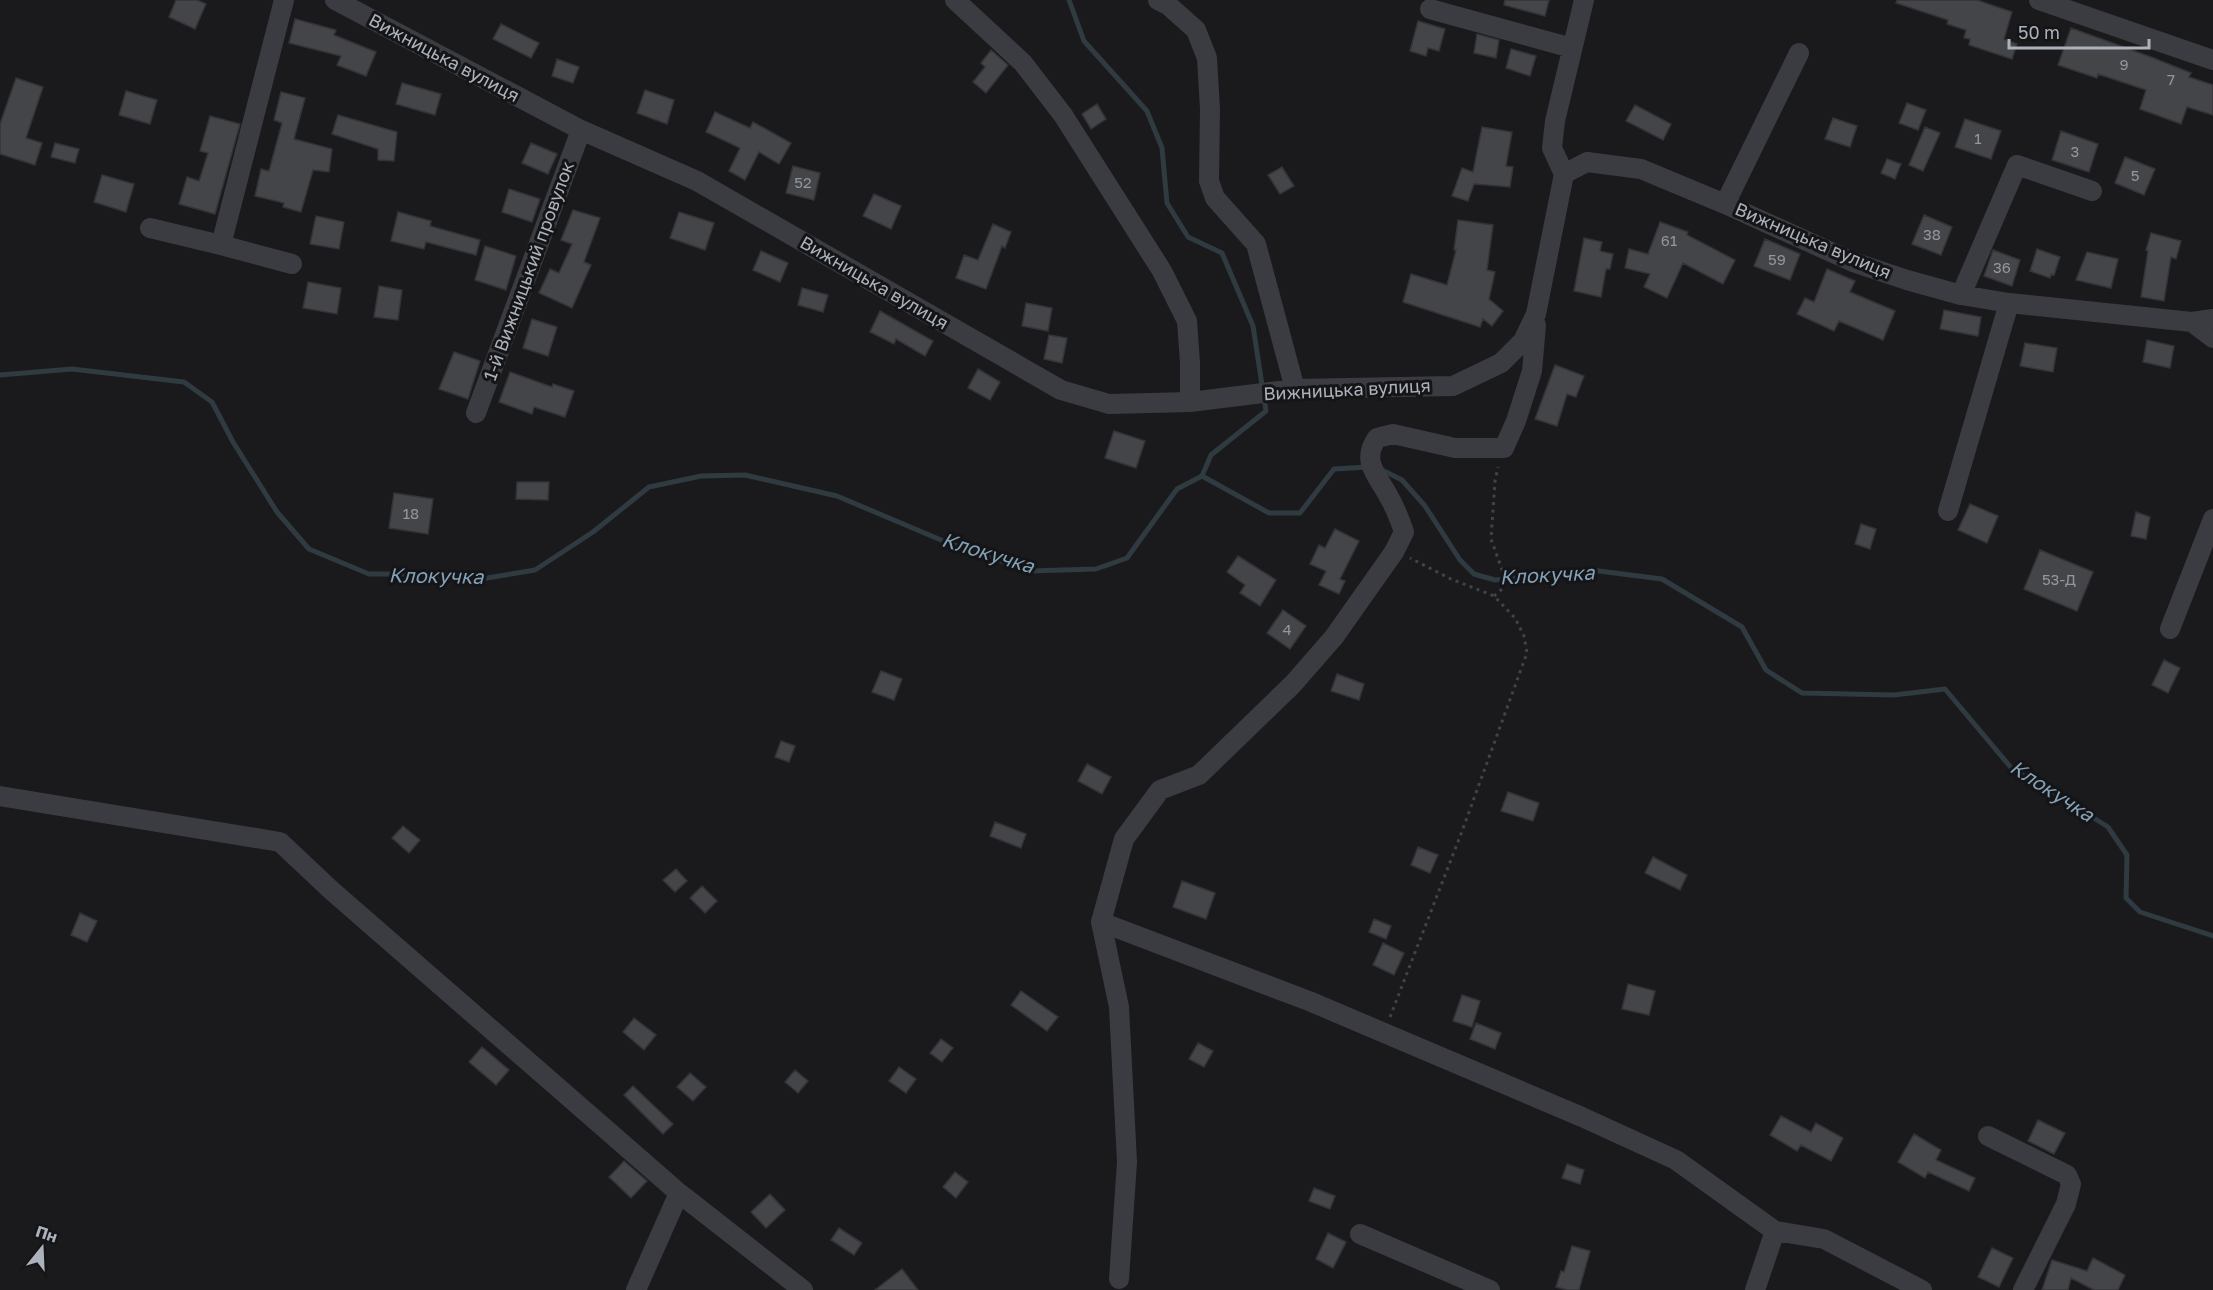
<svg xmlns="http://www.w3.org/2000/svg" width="2213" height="1290" viewBox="0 0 2213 1290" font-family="'Golos Text',sans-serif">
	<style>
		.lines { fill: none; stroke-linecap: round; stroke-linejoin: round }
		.stream { stroke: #2f3a41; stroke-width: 5 }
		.building { fill: #444549; stroke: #343438; stroke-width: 1.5 }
		.path { stroke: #414349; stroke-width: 3; stroke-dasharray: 3 4.5; stroke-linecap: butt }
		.minor { stroke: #3b3c42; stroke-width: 20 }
		.labels { text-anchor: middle; stroke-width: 6; stroke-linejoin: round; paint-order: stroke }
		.number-label { font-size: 15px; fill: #92979f }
		.street-label { font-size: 18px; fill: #acb2bc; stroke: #151518 }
		.water-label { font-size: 20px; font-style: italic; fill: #83a2b7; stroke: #151518 }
	</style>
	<rect width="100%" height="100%" fill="#1a1a1c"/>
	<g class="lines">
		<path class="stream" d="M1069 0 1084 41 1147 111 1162 148 1167 203 1188 237 1222 253 1253 326 1266 411 1211 455 1202 476
			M0 375 72 369 184 382 212 402 233 442 277 512 309 549 369 574H417L481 579 535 570 593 532 649 487 701 476 745 475 837 496 941 540 1029 571 1096 569 1127 558 1177 489 1202 476 1269 513H1300L1334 469 1368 467
			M1380 469 1402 480 1425 506 1460 560 1474 574 1495 580 1591 570 1662 579 1742 627 1766 670 1802 693 1894 695 1945 689 2013 770 2048 789 2108 827 2127 855 2126 898 2140 912 2213 936"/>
	</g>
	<path class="building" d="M176 0H197L206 4 195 29 169 17Z
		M1505 0H1549L1545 16 1504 5Z
		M1897 0H1977L2012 12 2004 39 2017 44 2012 59 1969 45 1970 39 1964 38 1966 30 1947 24 1948 20 1896 3Z
		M295 19 336 30 334 35 376 52 366 76 337 65 341 56 289 43Z
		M1418 21 1445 29 1439 51 1428 48 1426 56 1410 51Z
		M501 24 539 43 531 58 493 39Z
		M2071 28 2151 57 2191 73 2189 77 2213 85V115L2187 107 2181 124 2140 109 2146 90 2098 74 2097 78 2058 65Z
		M1477 34 1499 40 1496 58 1474 53Z
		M1511 49 1536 56 1530 76 1506 68Z
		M991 50 1008 65 986 93 973 82 985 67 981 63Z
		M557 59 579 67 573 83 552 76Z
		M16 78 43 87 26 138 42 143 35 165 0 154V124Z
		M402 83 441 94 435 115 396 104Z
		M645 90 674 100 667 124 637 113Z
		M126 91 157 100 150 124 119 115Z
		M281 92 305 98 294 139 332 149 329 172 313 170 301 212 283 207 284 203 255 196 261 169 269 171 282 123 274 120Z
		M1907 103 1926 110 1918 130 1899 123Z
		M1097 104 1106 119 1091 129 1082 114Z
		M1635 105 1671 124 1663 140 1626 121Z
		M715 112 750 128 753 122 791 143 779 164 759 152 745 180 729 171 740 148 706 132Z
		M338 115 397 132 394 161 378 160V149L332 134Z
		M210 116 240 124 215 214 179 204 187 177 199 181 208 153 200 151Z
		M1833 118 1857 126 1850 147 1825 139Z
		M1965 119 2001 131 1991 159 1955 147Z
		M1482 127 1512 132 1506 166 1513 167 1510 187 1474 184 1468 201 1452 196 1462 168 1473 172Z
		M1925 127 1940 133 1923 171 1909 165Z
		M2061 131 2098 144 2089 172 2052 160Z
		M55 143 79 149 75 163 51 157Z
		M531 143 557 154 548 174 522 163Z
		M2125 157 2155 169 2144 195 2115 183Z
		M1887 159 1901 164 1895 179 1881 173Z
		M793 166 820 173 814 200 786 193Z
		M1282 167 1294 186 1280 194 1268 175Z
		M102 175 134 184 126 212 94 202Z
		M509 189 540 199 532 222 502 212Z
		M874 194 901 206 891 229 863 216Z
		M573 210 600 218 584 262 591 265 572 308 539 293 550 269 559 273 572 244 561 240Z
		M398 212 431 221 430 226 480 240 476 255 426 242 424 249 391 241Z
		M679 212 714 223 705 250 670 238Z
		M1924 215 1952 227 1941 255 1912 244Z
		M316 216 344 222 339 249 310 244Z
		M1458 220 1493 225 1487 270 1495 272 1489 299 1503 311 1492 326 1483 319 1480 327 1403 302 1411 274 1447 285 1456 250H1454Z
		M1660 222 1688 232 1687 235 1735 260 1723 284 1683 263 1667 298 1644 287 1650 274 1625 268 1629 249 1648 254Z
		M993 224 1011 232 1005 248 1002 246 986 289 956 278 964 255 978 260Z
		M2151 233 2181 241 2176 259 2171 257 2164 301 2141 297 2148 251 2146 250Z
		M1584 238 1602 242 1600 251 1613 254 1610 269H1606L1601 297 1574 291Z
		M1765 239 1800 254 1790 280 1754 266Z
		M485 246 516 256 506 290 475 280Z
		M2037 249 2060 257 2054 275 2051 274 2050 278 2030 271Z
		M1993 250 2020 260 2012 286 1984 276Z
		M761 251 788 263 780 282 753 270Z
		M2087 252 2118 259 2111 288 2076 280Z
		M1827 269 1855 281 1850 292 1895 311 1883 340 1839 321 1834 331 1797 314 1805 298 1814 302Z
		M308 282 341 288 337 314 303 308Z
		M379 286 402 290 398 320 374 317Z
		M802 288 828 295 823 312 798 305Z
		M1026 303 1052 308 1048 331 1022 326Z
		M1944 310 1981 317 1978 336 1940 329Z
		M880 311 933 341 925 356 896 339 894 344 870 332Z
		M532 319 557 327 548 356 523 348Z
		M1049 335 1067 338 1062 363 1044 359Z
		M2147 340 2174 346 2170 368 2143 362Z
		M2025 343 2057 348 2053 372 2020 366Z
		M454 352 480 361 468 399 439 389Z
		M1555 365 1584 376 1576 397 1567 394 1557 426 1535 419Z
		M978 369 1000 382 990 400 968 388Z
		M510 372 552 387 553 384 574 391 565 417 534 407 532 414 499 402Z
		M1114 431 1145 441 1136 468 1105 458Z
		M517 482H549L548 500 516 499Z
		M394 493 433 499 428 534 389 528Z
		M1970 504 1998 516 1987 543 1958 530Z
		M2136 512 2150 517 2146 539 2131 536Z
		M1861 524 1876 529 1870 549 1855 544Z
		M1335 529 1359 541 1340 579 1345 581 1339 594 1319 585 1326 571 1310 564 1319 545 1325 548Z
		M2040 550 2093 572 2077 611 2024 589Z
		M1238 556 1276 580 1260 606 1240 593 1245 585 1227 572Z
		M1283 610 1306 626 1290 649 1267 633Z
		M2164 660 2180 668 2168 693 2152 685Z
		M881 671 902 679 894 700 872 692Z
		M1337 674 1364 684 1359 700 1331 691Z
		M781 741 795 746 789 762 775 757Z
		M1087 764 1111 777 1102 794 1078 781Z
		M1508 792 1539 803 1533 821 1501 811Z
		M995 822 1026 834 1021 848 990 836Z
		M403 826 420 840 409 853 392 838Z
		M1418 847 1438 855 1430 873 1411 865Z
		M1653 857 1687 875 1680 890 1645 873Z
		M676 869 687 881 675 892 663 880Z
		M1182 881 1215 893 1206 919 1173 907Z
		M702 886 717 901 705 913 690 898Z
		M80 913 97 921 87 942 71 935Z
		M1374 919 1391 926 1386 939 1369 932Z
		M1383 943 1404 953 1394 975 1373 965Z
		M1628 984 1655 991 1649 1015 1622 1009Z
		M1021 991 1058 1017 1047 1031 1011 1005Z
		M1462 995 1480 1001 1472 1027 1453 1021Z
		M634 1018 656 1035 644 1050 623 1032Z
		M1476 1023 1501 1033 1495 1049 1470 1039Z
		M941 1039 953 1048 942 1062 930 1053Z
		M1198 1043 1213 1051 1204 1067 1189 1059Z
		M482 1047 509 1070 496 1085 469 1062Z
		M899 1067 916 1079 906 1093 889 1081Z
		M795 1070 808 1081 798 1093 785 1082Z
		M690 1073 706 1087 693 1101 677 1087Z
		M633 1086 673 1124 663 1134 624 1095Z
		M1781 1116 1811 1132 1816 1123 1843 1138 1831 1161 1801 1145 1797 1151 1770 1135Z
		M2038 1120 2065 1133 2054 1154 2028 1141Z
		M1914 1134 1941 1150 1936 1160 1975 1178 1969 1191 1928 1172 1925 1178 1898 1162Z
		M624 1161 647 1181 631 1198 609 1177Z
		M1567 1164 1584 1170 1580 1184 1562 1178Z
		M955 1172 968 1182 956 1198 943 1187Z
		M1314 1188 1335 1196 1330 1209 1309 1201Z
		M770 1194 785 1210 766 1228 751 1212Z
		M839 1228 862 1243 854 1255 831 1240Z
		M1328 1233 1346 1242 1333 1268 1316 1259Z
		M1572 1246 1590 1251 1579 1290H1567L1556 1287 1561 1271 1564 1272Z
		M1992 1248 2013 1258 1999 1287 1978 1277Z
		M2093 1258 2125 1275 2118 1290H2094L2071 1278 2068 1290H2042L2052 1260 2087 1271Z
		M902 1269 918 1290H875Z"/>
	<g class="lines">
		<path class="path" d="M1494 596 1502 589 1505 578 1491 539 1495 481 1498 467
			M1390 1017 1461 834 1527 653 1524 636 1515 618 1494 596 1451 579 1410 558"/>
		<path class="minor" d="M335 0 581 130 697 181 1061 390 1109 404 1190 402 1295 389 1453 386 1501 363 1523 341 1536 314 1564 174 1587 162 1641 169 1725 204 1853 262 1907 280 1961 295 2009 303 2192 322 2213 319
			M955 0 1023 63 1063 115 1162 271 1187 321 1190 363V402
			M1158 0 1168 5 1196 30 1207 58 1210 109 1209 181 1215 198 1256 244 1295 389
			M2039 0 2213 60
			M1430 9 1572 48
			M1564 174 1552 148 1555 121 1584 0
			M1725 204 1799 53
			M150 228 221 245 284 0
			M221 245 292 264
			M1961 295 2017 165 2092 191
			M2192 322 2213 338
			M476 413 581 130
			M1948 511 2009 303
			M2170 629 2213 519
			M0 796 280 842 331 890 679 1193 803 1290
			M1101 922 1309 1001 1582 1117 1676 1160 1775 1231 1824 1239 1922 1290
			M1988 1136 2067 1175 2071 1184 2066 1204 2023 1290
			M1360 1234 1490 1290
			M1119 1279 1127 1162 1119 1007 1101 922 1124 839 1160 790 1199 775 1293 684 1334 637 1394 552 1404 532C1400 520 1396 509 1389 497 1379 477 1360 462 1377 438L1393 434 1455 448H1504L1516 421 1532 371 1536 325
			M636 1290 679 1193
			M1755 1290 1775 1231"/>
	</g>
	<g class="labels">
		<g class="number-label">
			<text x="2124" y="70">9</text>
			<text x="2171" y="85">7</text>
			<text x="1978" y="144">1</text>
			<text x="2075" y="157">3</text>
			<text x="2135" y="181">5</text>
			<text x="803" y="188">52</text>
			<text x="1932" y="240">38</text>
			<text x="1669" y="246">61</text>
			<text x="1777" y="265">59</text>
			<text x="2002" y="273">36</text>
			<text x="411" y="519">18</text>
			<text x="2059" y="585">53-Д</text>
			<text x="1287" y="635">4</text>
		</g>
		<g class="street-label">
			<text transform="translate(444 58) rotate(28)" y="6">Вижницька вулиця</text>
			<text transform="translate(1813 241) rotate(23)" y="6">Вижницька вулиця</text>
			<text transform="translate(529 271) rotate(-70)" y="6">1-й Вижницький провулок</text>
			<text transform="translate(874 283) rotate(30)" y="6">Вижницька вулиця</text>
			<text transform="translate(1347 390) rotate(-3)" y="6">Вижницька вулиця</text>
		</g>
		<g class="water-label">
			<text transform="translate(988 553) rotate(17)" y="7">Клокучка</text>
			<text transform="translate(1547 575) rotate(-3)" y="7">Клокучка</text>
			<text transform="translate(436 576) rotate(1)" y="7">Клокучка</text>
			<text transform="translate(2052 791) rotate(33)" y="7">Клокучка</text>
		</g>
	</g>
	<g transform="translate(42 1248) rotate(18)" stroke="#151518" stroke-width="4.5" paint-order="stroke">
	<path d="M0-4.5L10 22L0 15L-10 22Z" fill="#acb2bc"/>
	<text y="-9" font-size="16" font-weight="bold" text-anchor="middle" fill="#acb2bc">Пн</text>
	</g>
	<path d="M2009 39v9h140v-9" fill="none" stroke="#acb2bc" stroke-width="3"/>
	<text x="2018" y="39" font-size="18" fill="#acb2bc" stroke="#151518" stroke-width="4.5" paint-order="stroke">50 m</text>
</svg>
